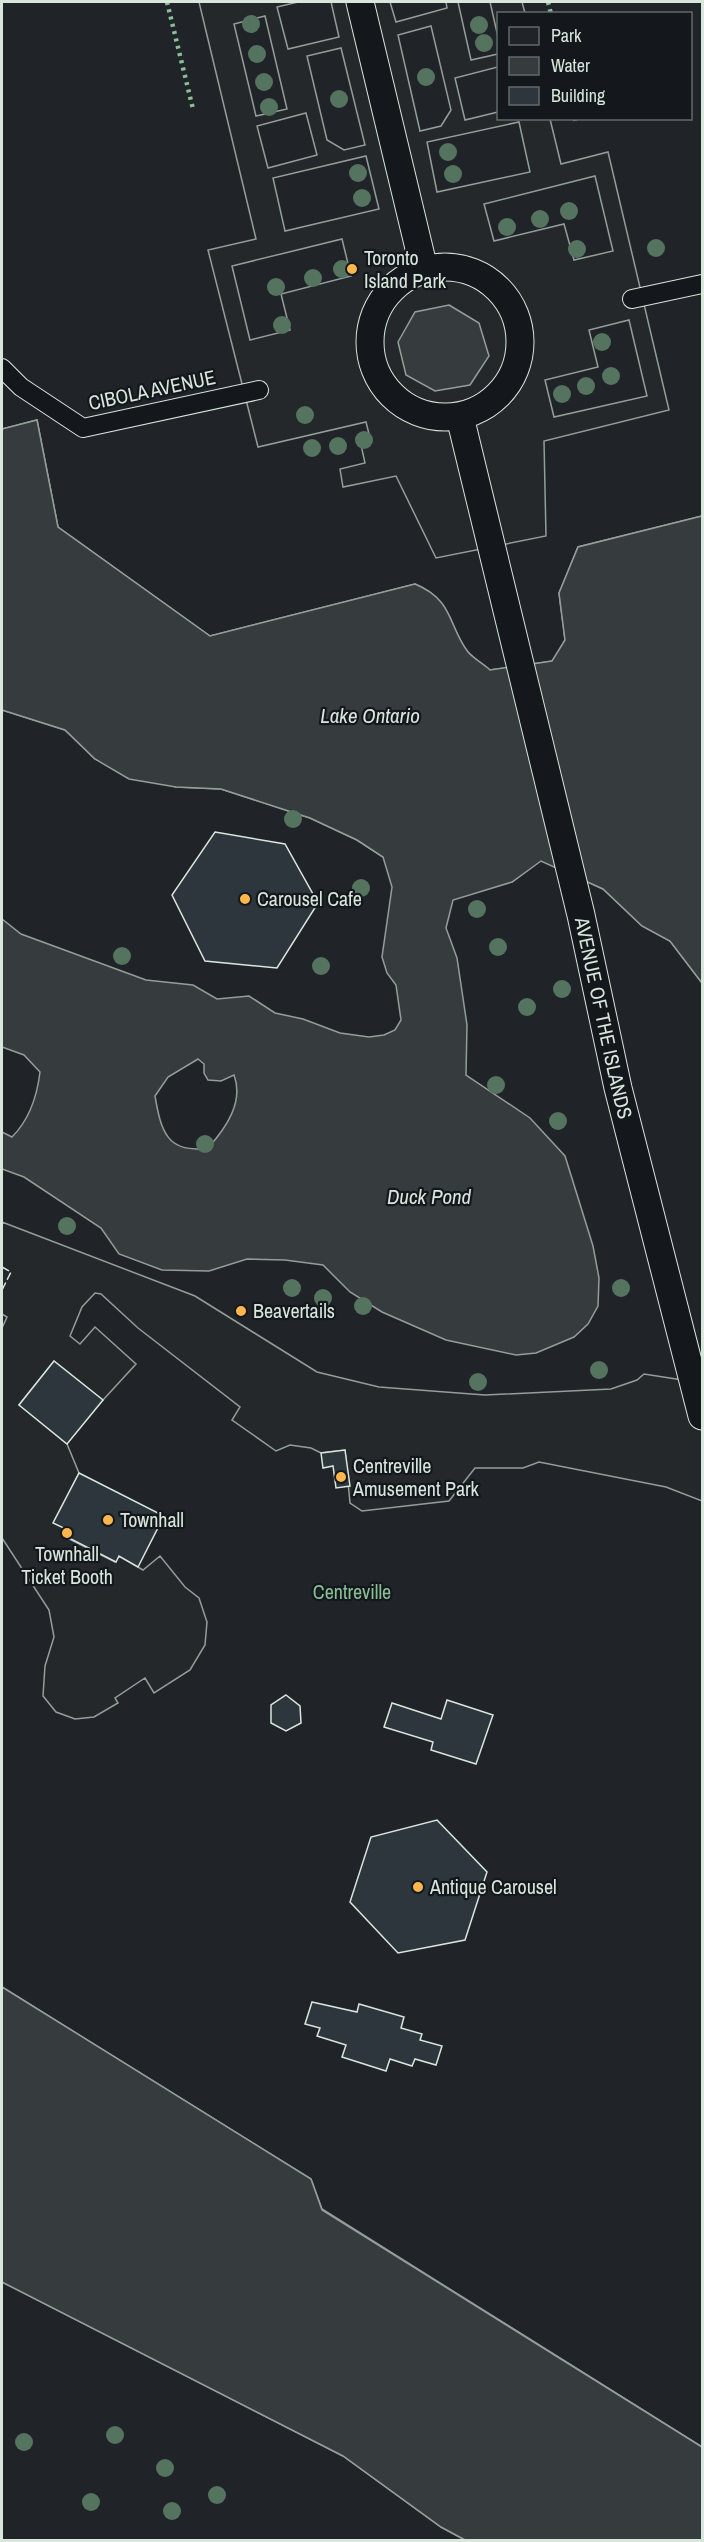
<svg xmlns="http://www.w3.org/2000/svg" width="704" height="2542" viewBox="0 0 704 2542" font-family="'Archivo Narrow',sans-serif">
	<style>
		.green { fill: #202428; stroke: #939e99; stroke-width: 1.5; fill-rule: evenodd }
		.parking { fill: #24282b; stroke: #939e99; stroke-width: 1.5; fill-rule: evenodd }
		.water { fill: #363b3e; stroke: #939e99; stroke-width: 1.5; fill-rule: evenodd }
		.building { fill: #2c363c; stroke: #d8e6dc; stroke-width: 1.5 }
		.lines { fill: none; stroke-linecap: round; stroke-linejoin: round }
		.service-casing { stroke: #d8e6dc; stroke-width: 20 }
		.pedestrian-casing { stroke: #d8e6dc; stroke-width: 29 }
		.service { stroke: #14181c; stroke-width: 18 }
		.pedestrian { stroke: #14181c; stroke-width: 27 }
		.hedge { stroke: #8ac095; stroke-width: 4.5; stroke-dasharray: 3 4.5; stroke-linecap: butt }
		.fence { stroke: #d8e6dc; stroke-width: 1.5; stroke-dasharray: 8 3; stroke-linecap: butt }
		.tree { fill: #55745f }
		.poi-dot { fill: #ffb74d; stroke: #14181c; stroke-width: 2 }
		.labels { text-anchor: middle; stroke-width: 4.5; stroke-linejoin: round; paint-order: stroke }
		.poi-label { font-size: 20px; fill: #d8e6dc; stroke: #14181c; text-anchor: start }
		.street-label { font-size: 20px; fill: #d8e6dc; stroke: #14181c }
		.park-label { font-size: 20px; fill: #8ac095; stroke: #14181c }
		.water-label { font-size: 21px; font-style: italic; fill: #d8e6dc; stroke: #14181c }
	</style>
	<rect width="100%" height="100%" fill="#14181c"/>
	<path class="green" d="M2 2H702V516L578 547 559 593 565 640 553 661 490 670C484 665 474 659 468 652 448 626 454 601 415 584L210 636 58 527 37 420 2 429ZM498 14H690V118H498Z
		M2 710 65 730 95 759 176 787 221 789 310 818 357 840 383 857 512 882 541 860 603 889 642 926 670 941 702 983V2447L322 2209 311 2179 2 1987Z
		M2 2282 343 2456 441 2527 465 2540H2Z"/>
	<path class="parking" d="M199 2H298L277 7 288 49 339 37 331 2H390L396 22 447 8 446 2H458L471 60 498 54V67L455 78 465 120 498 112V118L550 119 561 164 608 152 669 410 544 441 546 536 436 558 396 476 343 487 340 469 365 463 361 445 371 442 366 422 258 447 208 250 256 239ZM265 16 287 109 256 116 234 24ZM431 26 451 110 441 126 420 131 398 35ZM341 48 365 145 344 150 327 140 307 56ZM306 113 317 155 268 168 257 126ZM519 122 530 172 437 192 427 142ZM366 156 379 209 285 231 273 178ZM595 176 613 251 574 260 564 224 494 241 484 204ZM342 239 351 276 281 294 290 330 250 340 232 266ZM629 320 647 396 554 417 545 380 598 367 589 330Z
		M490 2H522L525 13 498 14V37Z
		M2 1222 195 1296 317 1372 379 1387 485 1395 611 1389 637 1380 644 1374 702 1383V1501L666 1487 539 1462 523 1468H475L449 1501 362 1511 350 1503 345 1450 321 1453 311 1448 290 1445 276 1451 232 1420 240 1407 138 1328 101 1294 95 1293 82 1307 70 1336 80 1344 95 1327 136 1364 103 1400 54 1361 19 1405 67 1444 79 1473 54 1522 66 1529 63 1536 115 1562 119 1556 143 1570 160 1556 185 1587 199 1598 207 1622 205 1645 190 1670 154 1693 145 1678 115 1698 118 1703 94 1717 75 1719 56 1712 43 1696 45 1666 54 1637 49 1610 2 1538V1328L7 1317 2 1314Z"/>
	<path class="water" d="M449 305 479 323 489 356 470 385 435 391 406 375 398 342 415 312Z
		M37 420 58 527 210 636 415 584C454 600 448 626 468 652 474 659 484 664 490 670L552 661 565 640 559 593 578 547 702 516V983L670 941 642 926 603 889 541 861 512 882 453 900 446 928 457 958 467 1025 466 1075 530 1118 565 1156 593 1246 599 1278 598 1306 588 1324 574 1337 536 1353 516 1355 446 1340 382 1312 350 1292 323 1265 285 1260 247 1259 209 1271 162 1270 119 1254 101 1228 24 1177 2 1169V1132L12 1137C30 1119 37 1097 40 1072L24 1055 2 1047V919L21 934 146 980 193 985 217 999 249 996 275 1013 303 1019 340 1033 369 1037 384 1035 395 1030 401 1020 396 985 387 973 382 957 392 887 383 857 357 840 310 818 221 789 176 787 129 779 95 759 65 730 2 710V429ZM198 1059 204 1064V1073L208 1080 221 1081 234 1075C244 1102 226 1128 208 1148 167 1154 161 1131 155 1096L168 1077Z
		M2 1987 311 2179 322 2210 702 2447V2540H465L441 2527 343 2456 2 2282Z"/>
	<path class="building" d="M215 832 285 844 318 903 277 968 205 961 172 895Z
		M54 1361 103 1400 67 1444 19 1405Z
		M345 1450 350 1486 336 1488 333 1466 323 1468 321 1453Z
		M79 1473 164 1516 138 1567 119 1556 116 1562 63 1535 66 1529 53 1523Z
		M286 1695 300 1706 301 1723 286 1731 271 1723V1705Z
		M447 1700 493 1715 476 1764 431 1750 433 1742 384 1727 392 1703 441 1719Z
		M437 1820 487 1872 465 1940 398 1953 350 1902 371 1837Z
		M312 2002 357 2012 359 2004 404 2017 401 2028 422 2034 420 2040 442 2046 436 2065 415 2059 412 2066 390 2059 386 2071 342 2057 346 2045 317 2036 320 2028 305 2024Z"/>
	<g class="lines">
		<defs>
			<path id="service" d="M632 299 702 284
				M2 368 21 387 83 428 259 390"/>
			<g id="pedestrian">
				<path d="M360 2 424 269"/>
				<circle cx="445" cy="342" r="75"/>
				<path id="s1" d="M460 417 581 915 618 1088 702 1416"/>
			</g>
		</defs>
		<use href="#service" class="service-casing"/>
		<use href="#pedestrian" class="pedestrian-casing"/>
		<use href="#service" class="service"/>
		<use href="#pedestrian" class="pedestrian"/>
		<path class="hedge" d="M167 2 193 109
			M548 2 551 14
			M575 118 576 124"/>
		<path class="fence" d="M2 1267 11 1272 2 1290"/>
	</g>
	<g class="tree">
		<circle cx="251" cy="24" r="9"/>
		<circle cx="479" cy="25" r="9"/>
		<circle cx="484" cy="43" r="9"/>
		<circle cx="257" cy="54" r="9"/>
		<circle cx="426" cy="77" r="9"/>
		<circle cx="264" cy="82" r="9"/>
		<circle cx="339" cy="99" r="9"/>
		<circle cx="269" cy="107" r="9"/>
		<circle cx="448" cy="152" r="9"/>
		<circle cx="358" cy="173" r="9"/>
		<circle cx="453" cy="174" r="9"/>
		<circle cx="362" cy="198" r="9"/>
		<circle cx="569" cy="211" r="9"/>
		<circle cx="540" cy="219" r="9"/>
		<circle cx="507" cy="227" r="9"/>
		<circle cx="656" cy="248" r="9"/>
		<circle cx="577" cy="249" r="9"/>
		<circle cx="342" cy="269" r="9"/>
		<circle cx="313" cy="278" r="9"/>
		<circle cx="276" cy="287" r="9"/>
		<circle cx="282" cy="325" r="9"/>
		<circle cx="602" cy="342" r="9"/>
		<circle cx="611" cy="376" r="9"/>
		<circle cx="586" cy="386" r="9"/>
		<circle cx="562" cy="394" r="9"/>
		<circle cx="305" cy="415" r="9"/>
		<circle cx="364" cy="440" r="9"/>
		<circle cx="338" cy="446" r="9"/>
		<circle cx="312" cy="448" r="9"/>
		<circle cx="293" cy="819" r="9"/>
		<circle cx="361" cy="888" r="9"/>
		<circle cx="477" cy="909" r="9"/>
		<circle cx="498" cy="947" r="9"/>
		<circle cx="122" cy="956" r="9"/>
		<circle cx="321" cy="966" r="9"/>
		<circle cx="562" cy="989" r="9"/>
		<circle cx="527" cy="1007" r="9"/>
		<circle cx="496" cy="1085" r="9"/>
		<circle cx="558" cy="1121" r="9"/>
		<circle cx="205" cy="1144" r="9"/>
		<circle cx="67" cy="1226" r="9"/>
		<circle cx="292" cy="1288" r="9"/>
		<circle cx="621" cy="1288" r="9"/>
		<circle cx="323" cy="1298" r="9"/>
		<circle cx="363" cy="1306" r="9"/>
		<circle cx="599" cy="1370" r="9"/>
		<circle cx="478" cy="1382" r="9"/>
		<circle cx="115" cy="2435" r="9"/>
		<circle cx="24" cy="2442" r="9"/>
		<circle cx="165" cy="2468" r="9"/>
		<circle cx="217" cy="2495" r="9"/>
		<circle cx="91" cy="2502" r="9"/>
		<circle cx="172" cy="2511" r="9"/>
	</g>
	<g class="poi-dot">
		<circle cx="352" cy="269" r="6"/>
		<circle cx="245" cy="899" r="6"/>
		<circle cx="241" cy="1311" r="6"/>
		<circle cx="341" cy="1477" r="6"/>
		<circle cx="108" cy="1520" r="6"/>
		<circle cx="67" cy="1533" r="6"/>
		<circle cx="418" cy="1887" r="6"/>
	</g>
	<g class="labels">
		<g class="poi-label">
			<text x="364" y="265">Toronto<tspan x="364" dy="23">Island Park</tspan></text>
			<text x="257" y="906">Carousel Cafe</text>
			<text x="253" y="1318">Beavertails</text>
			<text x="353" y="1473">Centreville<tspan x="353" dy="23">Amusement Park</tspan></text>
			<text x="120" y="1527">Townhall</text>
			<text x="67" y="1561" text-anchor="middle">Townhall<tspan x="67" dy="23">Ticket Booth</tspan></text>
			<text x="430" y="1894">Antique Carousel</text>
		</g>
		<g class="street-label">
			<text transform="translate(152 390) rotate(-12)" y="7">CIBOLA AVENUE</text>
			<text dy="7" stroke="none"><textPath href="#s1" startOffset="618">AVENUE OF THE ISLANDS</textPath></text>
		</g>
		<g class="park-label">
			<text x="352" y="1599">Centreville</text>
		</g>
		<g class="water-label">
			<text x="370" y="723">Lake Ontario</text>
			<text x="429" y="1204">Duck Pond</text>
		</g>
	</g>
	<rect width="704" height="2542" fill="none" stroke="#d8e6dc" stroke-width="6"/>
	<rect x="497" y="12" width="195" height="108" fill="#14181c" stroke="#626a69" stroke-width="1.5"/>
	<rect x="509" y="27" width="30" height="18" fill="#202428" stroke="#626a69" stroke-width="1.5"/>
	<text x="551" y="42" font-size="18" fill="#d8e6dc">Park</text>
	<rect x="509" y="57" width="30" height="18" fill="#363b3e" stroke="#626a69" stroke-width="1.5"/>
	<text x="551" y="72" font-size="18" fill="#d8e6dc">Water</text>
	<rect x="509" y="87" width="30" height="18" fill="#2c363c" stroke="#626a69" stroke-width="1.5"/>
	<text x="551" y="102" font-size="18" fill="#d8e6dc">Building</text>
</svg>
